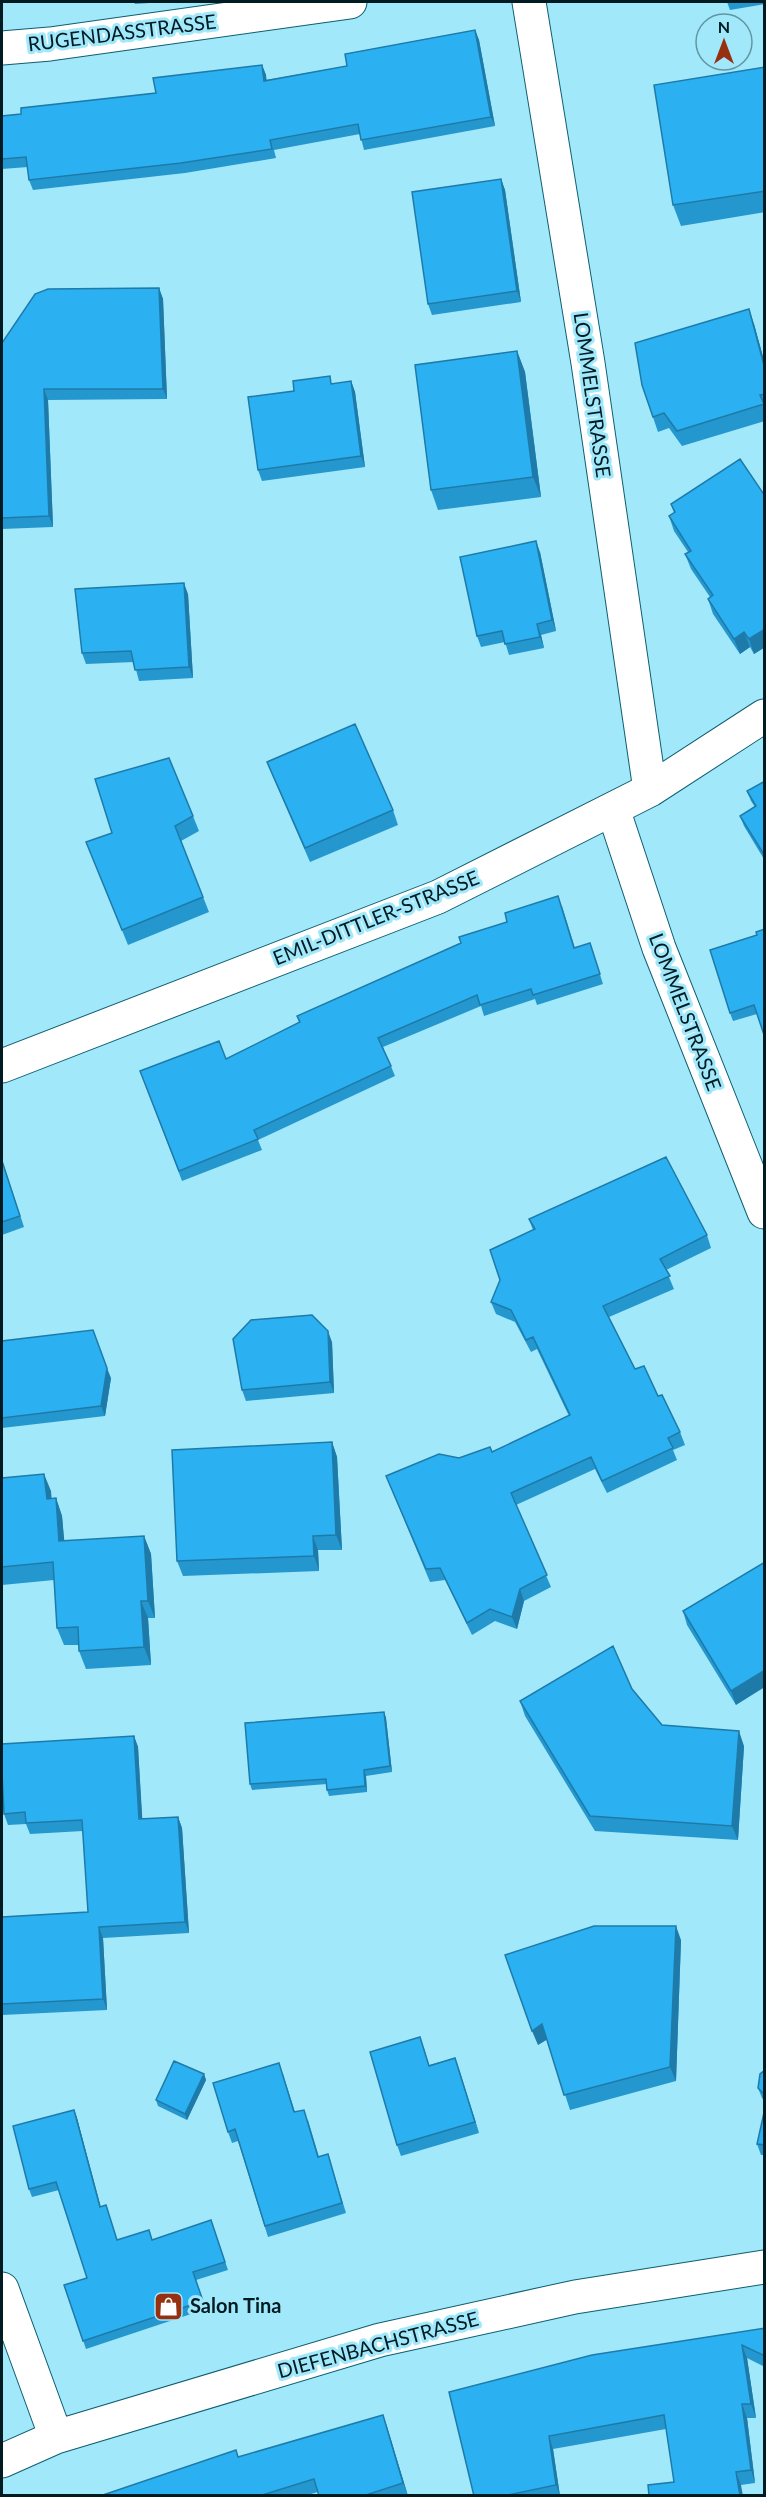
<svg xmlns="http://www.w3.org/2000/svg" width="766" height="2497" viewBox="0 0 766 2497" font-family="Lato,sans-serif">
	<style>
		.lines { fill: none; stroke-linecap: round; stroke-linejoin: round }
		.minor-casing { stroke: #0f5e6f; stroke-width: 35 }
		.minor { stroke: #fff; stroke-width: 33 }
		.wall { fill: #2597cf }
		.shaded-wall { fill: #1e7ba9 }
		.building { fill: #2bb0f1; stroke: #1e7ba9; stroke-width: 1.5 }
		.labels { text-anchor: middle; stroke-width: 6; stroke-linejoin: round; paint-order: stroke }
		.street-label { font-size: 20px; fill: #001b22; stroke: #a1e8fb }
		.poi-label { font-size: 20px; font-weight: bold; fill: #001b22; stroke: #a1e8fb; text-anchor: start }
	</style>
	<rect width="100%" height="100%" fill="#a1e8fb"/>
	<g class="lines">
		<defs>
			<path id="minor" d="M529 2 588 363 650 790
				M2 48 50 44 350 2
				M613 809 659 948 764 1212
				M2 1066 438 897 650 790 764 716
				M2 2289 56 2437
				M2 2461 56 2437 380 2340 575 2297 764 2267"/>
		</defs>
		<use href="#minor" class="minor-casing"/>
		<use href="#minor" class="minor"/>
	</g>
	<path class="wall" d="M134 2H164L135 4Z
		M727 2H765V4L730 10Z
		M475 30 479 40 495 126 364 150 360 134 274 150 276 158 185 173 33 190 29 180 28 167 2 169V116L21 114 156 93 262 65 266 75V80L347 66Z
		M765 67V212L681 226 673 205Z
		M501 179 505 190 521 302 432 315 428 304Z
		M159 288 163 299 167 399 48 400 53 527 2 529V343Z
		M754 324 765 364V421L682 446 669 428 658 432 642 385Z
		M517 351 525 372 541 497 438 510 431 490Z
		M351 381 355 392 365 467 262 481 258 470 294 391Z
		M765 496V647L754 654 750 647 740 654 713 614 708 599 710 597 691 569 685 554 688 552 674 531 669 516 674 513 671 504Z
		M540 552 556 631 541 635 544 648 509 655 505 642 481 647 477 636Z
		M188 594 193 678 139 681 134 662 86 664 82 653Z
		M267 762 393 810 398 825 310 862 273 777Z
		M765 781V861L744 826 740 816 755 807 751 801 747 791Z
		M193 816 199 831 181 841 209 912 128 945 86 842Z
		M562 906 575 948 590 943 603 984 537 1005 535 999 484 1016 481 1006 383 1047 395 1076 258 1140 262 1150 182 1181 140 1071 226 1059 299 1023 297 1016Z
		M765 929 757 1014 733 1021 730 1013 757 935Z
		M2 1160 24 1227 2 1235Z
		M529 1219 707 1235 711 1248 666 1270 674 1289 609 1317 635 1369 658 1396 680 1432 685 1445 673 1450 677 1460 607 1493 595 1469 516 1505 551 1587 524 1601 517 1629 495 1621 472 1635 445 1580 430 1582 386 1476 459 1458 492 1452 569 1416 537 1349 531 1352 515 1322 496 1314 491 1302 533 1230Z
		M2 1341 111 1378 105 1416 2 1428Z
		M332 1342 334 1393 246 1401 242 1390Z
		M332 1442 337 1457 342 1550H318L319 1571 183 1576 177 1561Z
		M2 1478 51 1491V1498H56L62 1516 64 1541 144 1536 151 1554 155 1618H148L151 1665 86 1669 79 1651V1645H64L57 1628 54 1580 2 1585Z
		M765 1562 736 1705 687 1625 683 1611Z
		M632 1689 662 1725 744 1746 738 1840 595 1831 525 1716 520 1701Z
		M384 1712 386 1718 392 1772 366 1776 367 1792 329 1796 327 1790V1784L252 1790 250 1784Z
		M134 1736 138 1747 142 1819 178 1817 182 1828 189 1933 103 1938 107 2010 2 2015V1917L88 1912 83 1831 30 1834 26 1824 8 1825 4 1814Z
		M681 1940 676 2081 570 2110 547 2039 538 2045Z
		M424 2048 429 2065 455 2058 479 2133 401 2156 397 2145Z
		M765 2070V2102L762 2098 758 2088Z
		M204 2074 206 2080 187 2120 158 2106 156 2100Z
		M283 2074 295 2112 308 2120 319 2157 328 2154 346 2213 268 2237 238 2141 232 2143 228 2132Z
		M765 2108V2155H761L757 2144Z
		M74 2110 77 2118 100 2207 117 2240H153L211 2220 228 2270 196 2280 206 2309 86 2349 64 2285 87 2278 59 2190 32 2197 29 2189Z
		M765 2328V2367L747 2358 756 2418H747L755 2483 741 2485 674 2482 666 2429 553 2449 560 2496H474L449 2392Z
		M387 2427 408 2496H319L318 2492 304 2496H100L239 2457Z"/>
	<path class="shaded-wall" d="M475 30 479 40 495 126 491 117Z
		M262 65 266 75 268 91 264 81Z
		M501 179 505 190 521 302 517 291Z
		M159 288 163 299 167 399 163 389Z
		M749 309 754 324 765 364V369Z
		M517 351 525 372 541 497 533 477Z
		M351 381 355 392 365 467 361 456Z
		M44 389 48 400 53 527 49 516Z
		M536 541 540 552 556 631 552 620Z
		M184 583 188 594 193 678 189 667Z
		M537 624 541 635 544 648 540 637Z
		M765 629V647L754 654 749 639Z
		M744 632 750 647 740 654 734 639Z
		M328 1331 332 1342 334 1393 330 1382Z
		M107 1368 111 1378 105 1416 101 1406Z
		M332 1442 337 1457 342 1550 336 1535Z
		M44 1474 51 1491 53 1516 47 1499Z
		M56 1498 62 1516 66 1559 59 1541Z
		M144 1536 151 1554 155 1618 148 1601Z
		M313 1536 318 1550 319 1571 314 1556Z
		M520 1589 524 1601 517 1629 512 1617Z
		M141 1601 148 1618 151 1665 144 1647Z
		M765 1670V1687L736 1705 731 1691Z
		M384 1712 386 1718 392 1772 390 1766Z
		M739 1731 744 1746 738 1840 732 1826Z
		M134 1736 138 1747 143 1830 139 1819Z
		M364 1770 366 1776 367 1792 365 1786Z
		M178 1817 182 1828 189 1933 185 1922Z
		M676 1926 681 1940 676 2081 670 2067Z
		M99 1927 103 1938 107 2010 103 1999Z
		M542 2024 548 2039 538 2045 532 2031Z
		M455 2058 459 2069 479 2133 475 2122Z
		M204 2074 206 2080 187 2120 185 2114Z
		M74 2110 77 2118 103 2215 100 2207Z
		M742 2345 747 2358 756 2418 751 2404Z
		M742 2404 747 2418 755 2483 751 2470Z
		M383 2415 387 2427 408 2496 403 2483Z
		M549 2436 553 2449 560 2496 556 2485Z
		M736 2472 741 2485 743 2496H740Z"/>
	<path class="building" d="M475 30 491 117 361 140 358 124 270 140 272 149 181 163 29 180 26 157 2 159V116L21 114V108L156 93 153 78 262 65 264 81 347 66 345 54Z
		M765 67V191L673 205 654 85Z
		M501 179 517 291 428 304 412 192Z
		M159 288 163 389H44L49 516 2 518V343L35 294 48 289Z
		M749 309 765 369V394L760 395 764 404 677 431 664 413 653 417 642 385 635 343Z
		M517 351 533 477 431 490 415 365Z
		M330 376 331 384 351 381 361 456 258 470 248 397 294 391 293 381Z
		M740 459 765 496V629L749 639 744 632 734 639 708 599 713 595 685 554 691 551 669 516 675 512 671 504Z
		M536 541 552 620 537 624 540 637 505 644 502 631 477 636 460 557Z
		M184 583 189 667 135 670 131 651 82 653 75 589Z
		M355 724 393 810 305 848 267 762Z
		M169 758 193 816 175 826 203 897 122 930 86 842 112 833 95 779Z
		M765 781V856L740 816 756 806 747 791Z
		M558 896 574 948 590 943 600 974 533 995 531 989 480 1005 477 995 378 1038 391 1066 254 1130 258 1139 179 1171 140 1071 219 1041 226 1059 300 1022 297 1016 461 943 459 937 507 922 505 913Z
		M765 929V1038L754 1005 730 1013 710 950 757 935 756 932Z
		M666 1157 707 1235 660 1259 670 1276 603 1306 635 1369 644 1366 658 1396 662 1395 680 1432 668 1438 673 1448 602 1481 591 1457 511 1493 547 1575 520 1589 512 1617 490 1609 467 1623 440 1568 426 1569 386 1476 439 1454 459 1458 490 1447 492 1452 570 1415 533 1337 526 1340 511 1310 491 1302 500 1280 490 1250 535 1229 529 1219Z
		M2 1161 20 1216 2 1222Z
		M312 1315 328 1331 330 1382 242 1390 233 1339 251 1320Z
		M93 1330 107 1368 101 1406 2 1418V1341Z
		M332 1442 336 1535 313 1536 314 1556 177 1561 172 1450Z
		M44 1474 47 1499 56 1498 59 1541 144 1536 148 1601H141L144 1647 79 1651 78 1627 57 1628 53 1562 2 1567V1478Z
		M765 1562V1670L731 1691 683 1611Z
		M613 1646 632 1689 662 1725 739 1731 732 1826 590 1816 520 1701Z
		M384 1712 390 1766 364 1770 365 1786 327 1790 326 1779 250 1784 245 1723Z
		M134 1736 139 1819 178 1817 185 1922 99 1927 103 1999 2 2004V1917L88 1912 82 1820 26 1823 25 1812 4 1814 2 1773V1744Z
		M594 1926H676L670 2067 564 2095 542 2024 532 2031 505 1955Z
		M420 2037 429 2066 455 2058 475 2122 397 2145 370 2052Z
		M174 2061 204 2074 185 2114 156 2100Z
		M279 2063 294 2112 304 2110 318 2157 328 2154 342 2203 265 2226 235 2129 228 2132 213 2083Z
		M765 2070V2095L758 2088 760 2074Z
		M765 2108V2145L757 2144Z
		M74 2110 100 2207 106 2205 117 2240 149 2230 152 2240 211 2220 225 2262 193 2272 203 2301 83 2341 64 2285 87 2278 56 2182 29 2189 13 2126Z
		M765 2328V2356L742 2345 751 2404H742L751 2470 736 2472 740 2496H649L648 2485 674 2482 664 2415 549 2436 556 2485 503 2496H474L449 2392 592 2355Z
		M383 2415 403 2483 363 2496H319L314 2479 259 2496H100L236 2450 238 2457Z"/>
	<defs>
		<symbol id="shop-square" viewBox="-11 -11 22 22"><rect x="-9" y="-9" width="18" height="18" rx="4" fill="#973010" stroke="#a1e8fb"/><path d="M-5-2.5h2.3a2.7 3.5 0 0 1 5.4 0H5L5.5 6h-11ZM-1.5-2.5h3a1.5 2.3 0 0 0-3 0Z" fill="#fff"/></symbol>
	</defs>
	<g fill-rule="evenodd">
		<use href="#shop-square" x="152" y="2290" width="33" height="33"/>
	</g>
	<g class="labels">
		<g class="street-label">
			<text transform="translate(122 33) rotate(-7)" y="7">RUGENDASSTRASSE</text>
			<text transform="translate(592 395) rotate(82)" y="7">LOMMELSTRASSE</text>
			<text transform="translate(376 918) rotate(-22)" y="7">EMIL-DITTLER-STRASSE</text>
			<text transform="translate(685 1012) rotate(69)" y="7">LOMMELSTRASSE</text>
			<text transform="translate(378 2345) rotate(-15)" y="7">DIEFENBACHSTRASSE</text>
		</g>
		<g class="poi-label">
			<text x="190" y="2313">Salon Tina</text>
		</g>
	</g>
	<rect width="766" height="2497" fill="none" stroke="#001b22" stroke-width="6"/>
	<g transform="translate(724 42)"><circle r="28" fill="#a1e8fb" stroke="#6196a4" stroke-width="1.5"/>
	<path d="M0-4.5L10 22L0 15L-10 22Z" fill="#973010"/>
	<text y="-9" font-size="16" font-weight="bold" text-anchor="middle" fill="#001b22">N</text>
	</g>
</svg>
